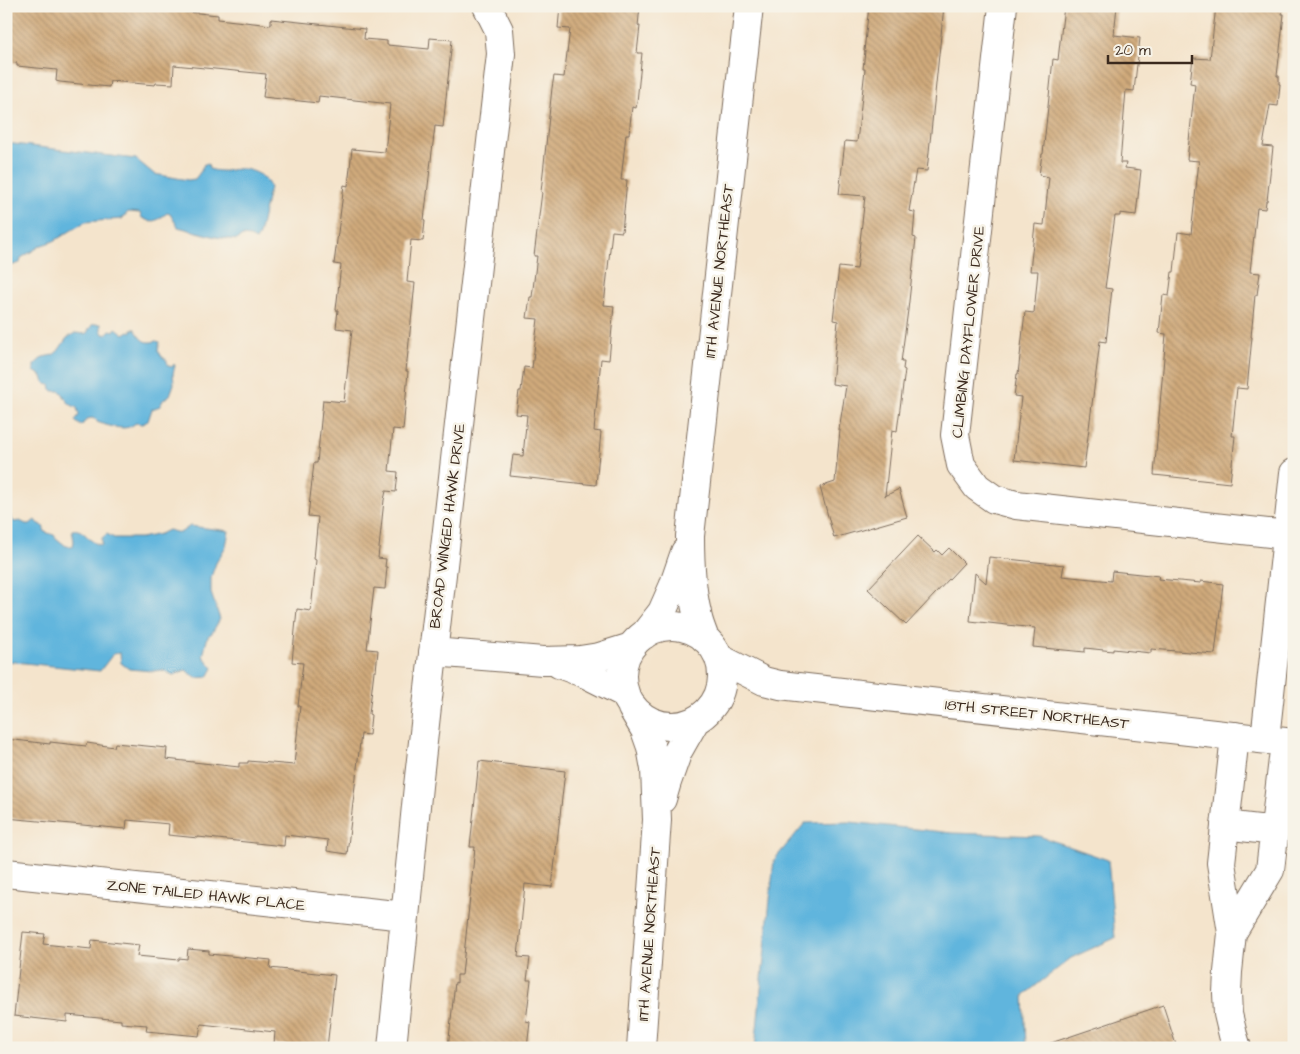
<svg xmlns="http://www.w3.org/2000/svg" width="1300" height="1054" viewBox="0 0 1300 1054" font-family="'Architects Daughter',sans-serif">
	<style>
		.water { fill: #61b5dd; stroke: #4e707e }
		.building { fill: url(#building-back-hatch) }
		.lines { fill: none; stroke-linecap: round; stroke-linejoin: round }
		.minor-casing { stroke: #7c6b5b; stroke-width: 30 }
		.minor { stroke: #fff; stroke-width: 28 }
		.labels { text-anchor: middle; stroke-width: 5; stroke-linejoin: round; paint-order: stroke }
		.street-label { font-size: 15px; fill: #3b2a1e; stroke: #f7f3e8 }
	</style>
	<defs>
		<pattern id="building-back-hatch" width="6" height="6" patternUnits="userSpaceOnUse" patternTransform="scale(1.25)"><rect width="6" height="6" fill="#d0aa7c"/><path d="M-1 5l2 2M0 0l6 6M5-1l2 2" fill="none" stroke="#aa8b65"/></pattern>
	</defs>
	<rect width="100%" height="100%" fill="#f7f3e8"/>
	<filter id="ink" filterUnits="userSpaceOnUse"><feTurbulence type="fractalNoise" baseFrequency=".02" numOctaves="2"/><feDisplacementMap in="SourceGraphic" scale="10" xChannelSelector="R" yChannelSelector="G"/><feConvolveMatrix kernelMatrix="1 2 1 2 8 2 1 2 1" color-interpolation-filters="sRGB"/></filter>
	<filter id="wash" filterUnits="userSpaceOnUse"><feTurbulence type="fractalNoise" baseFrequency=".0096" numOctaves="4" result="noise"/><feDisplacementMap in="SourceGraphic" scale="20" xChannelSelector="R" yChannelSelector="G"/><feGaussianBlur stdDeviation="1.12" result="paint"/><feColorMatrix in="noise" values="0 0 0 0 0 0 0 0 0 0 0 0 0 0 0 0 0 1.4 0 .05"/><feComposite in="paint" operator="in"/></filter>
	<g filter="url(#wash)">
		<rect width="100%" height="100%" fill="#f4e4cc"/>
		<path class="water" d="M6 143 136 159 154 174 188 180 195 179 201 171 204 164H208L209 169C213 170 217 171 221 171 227 172 231 169 237 169 246 168 260 172 266 180 270 186 271 188 268 194L259 235 256 240 250 237 242 236 237 240 216 237 178 227 170 214 167 213 159 219 151 222 142 218 140 213 128 212 122 219 85 222 54 241 42 245 21 258 20 263 6 267Z
			M95 324H101V330L103 334 106 335 110 330 114 331 116 328 124 334 129 331 132 332V329H135C139 335 143 343 151 342 160 341 151 340 160 342L158 350 162 357C167 359 167 361 168 366L172 367 174 364 175 366 173 373 174 384 170 395 163 400 160 406 152 409 148 421 142 424 136 423C134 424 132 426 129 427 121 430 105 425 97 422V420L92 418 87 419 81 426 75 421 79 415 77 408C74 406 70 405 68 402 65 399 64 394 60 391H53L51 389 50 385 46 384 43 380 42 376 34 371V365L43 357 53 355 58 351 67 338 75 333 86 334 92 325Z
			M8 514 10 515 11 518 14 522 20 521 26 524H30L35 520 37 523 43 526 45 532 54 535 56 538 66 546H73L74 541 72 530C85 527 88 544 102 545V538L107 534 114 538H141L160 534 168 530 180 533 190 526 229 531 226 546 216 563 211 577V593L220 619 212 633 208 636 203 656 213 668 208 677 196 678 186 670 173 675 163 670 153 671 129 669 121 663 120 653 113 654 100 671 6 661V516Z
			M850 822 952 833 1039 836 1108 860 1115 938 1071 958 1024 995 1026 1048H755L774 860 805 823Z"/>
		<g id="blocks">
			<path class="building" d="M6 6H127L218 15V19L271 25V19L365 29 364 39 387 41V45L429 49 430 38 452 40 443 127 435 126 424 220H425L423 241 411 240 407 282 415 283 406 371H408L405 409 403 430 393 429 389 471 398 472 396 492 386 491 384 500 378 558 386 559 385 567H387L385 589 374 588 367 649 378 650 376 671H374L369 714 371 715 369 735 361 734 347 854 327 851 328 840 285 835 284 846 198 837V838L168 835 169 824 127 820 126 829 6 818V739L50 744V742L86 746 87 743 114 747 115 743 167 748 166 759 239 767V763H248V761L294 765 300 706H298L303 663 292 662 297 609 311 611 316 560 314 559 318 517 308 516 314 463H317L323 400 344 402 352 330 336 328 338 310H336L341 265 334 264 344 185 348 186 352 149 385 152 390 104 319 96 318 103 263 97 266 74 174 65 173 84 156 83 155 85 110 81 109 87 60 82 56 81 57 70 17 66V63L6 62Z
				M560 6H640L638 26H640L637 53H642L637 102 636 108 632 107 629 134H626L621 180H627L622 232 612 231 604 305 614 306 609 360 601 359 594 431 601 432 596 485 510 476 513 455 523 456 527 415 516 414 519 391H521L524 367 532 368 538 319 527 318 530 297H532L537 256H534L542 192H541L552 88 554 76 564 77 570 29 558 28Z
				M869 6H944L927 171 916 170 909 211 915 212 913 237 916 238 908 310 901 362H904L903 369 905 370 897 431 892 430 885 496 899 489 907 517 834 538 820 487 835 482 840 430H839L846 386 832 384 838 321 833 320 839 267 857 269 865 196 839 194 845 141 857 142 865 69H863L865 51H864Z
				M1064 6H1117L1114 35 1140 38 1134 91 1126 90 1120 163H1126L1125 168 1141 170 1136 215 1120 213V216H1115L1105 288 1112 289 1106 342 1100 341 1084 468 1014 460 1021 397 1014 396 1017 374H1018L1025 312 1034 313 1038 271H1030L1035 224 1044 225 1049 177 1039 175 1042 154H1043L1053 59 1058 60Z
				M1216 6H1283L1282 14H1284L1277 76H1279V84H1280L1278 106 1270 105 1263 146 1273 147 1267 201H1266L1265 209 1257 208 1250 272 1260 273 1257 295H1255L1251 337H1252L1247 389 1237 388 1232 436H1235L1230 483 1154 475 1166 334 1159 333 1163 295 1169 296 1172 272H1174L1178 232 1191 234 1199 161 1187 160 1195 84 1190 83 1193 58 1210 59Z
				M918 536 935 552 937 550 942 555 949 548 964 563 906 625 868 589Z
				M989 557 1064 565 1062 576 1111 581 1112 571 1159 576 1158 579 1201 583V581L1223 584 1215 654 1151 649V653L1113 649V651L1085 648V652L1033 647 1035 628 970 621 975 573 986 583Z
				M479 761 565 771 552 887 525 884 518 957 530 958 527 980H531L526 1021 530 1022 527 1048H448L455 982 457 983V975H462L475 847H470Z
				M23 932 45 934 43 944 91 949 92 940 139 945 137 956 179 960V958L187 959 188 949 209 951V954L271 960 270 968 335 975 327 1048H305L274 1044 275 1032 201 1024 199 1036 146 1031 147 1025 121 1023V1020L67 1015V1022L14 1016Z
				M1163 1005 1177 1048H1049L1048 1044Z"/>
		</g>
	</g>
	<g filter="url(#ink)">
		<use href="#blocks" fill-opacity="0" stroke="#7c6b5b" stroke-width="1"/>
		<g class="lines">
			<defs>
				<path id="minor" d="M1003 6 955 435 961 465 977 487 994 499 1016 505 1287 535
					M622 676a50 50 0 1 1 100 0a50 50 0 1 1-100 0Z
					M644 635 662 612 673 587 685 552
					M705 639C702 630 698 622 697 613 691 588 690 562 690 536L749 6
					M433 652 543 661 580 660 599 657 631 647
					M719 658 764 681 780 685 1294 743
					M559 664 586 674 624 693
					M632 708 645 730 651 747 655 769 657 820 641 1048
					M1235 736 1221 863 1232 933 1228 972 1227 993 1228 1014 1233 1035 1237 1048
					M1265 739 1294 473
					M662 799 667 782 678 751 695 721
					M1225 825 1275 831
					M6 873 405 916
					M1232 933 1270 870 1285 742
					M392 1048 418 786 501 54 499 30 487 6"/>
			</defs>
			<use href="#minor" class="minor-casing"/>
			<use href="#minor" class="minor"/>
		</g>
	</g>
	<g class="labels">
		<g class="street-label">
			<text transform="translate(719 271) rotate(-84)" y="5">11TH AVENUE NORTHEAST</text>
			<text transform="translate(968 332) rotate(-84)" y="5">CLIMBING DAYFLOWER DRIVE</text>
			<text transform="translate(447 526) rotate(-83)" y="5">BROAD WINGED HAWK DRIVE</text>
			<text transform="translate(1037 714) rotate(6)" y="5">18TH STREET NORTHEAST</text>
			<text transform="translate(206 895) rotate(6)" y="5">ZONE TAILED HAWK PLACE</text>
			<text transform="translate(649 934) rotate(-86)" y="5">11TH AVENUE NORTHEAST</text>
		</g>
	</g>
	<rect width="1300" height="1054" fill="none" stroke="#f7f3e8" stroke-width="25"/>
	<path d="M1108 55v8h84v-8" fill="none" stroke="#3b2a1e" stroke-width="2.5"/>
	<text x="1115" y="55" font-size="15" fill="#3b2a1e" stroke="#f7f3e8" stroke-width="4" paint-order="stroke">20 m</text>
</svg>
